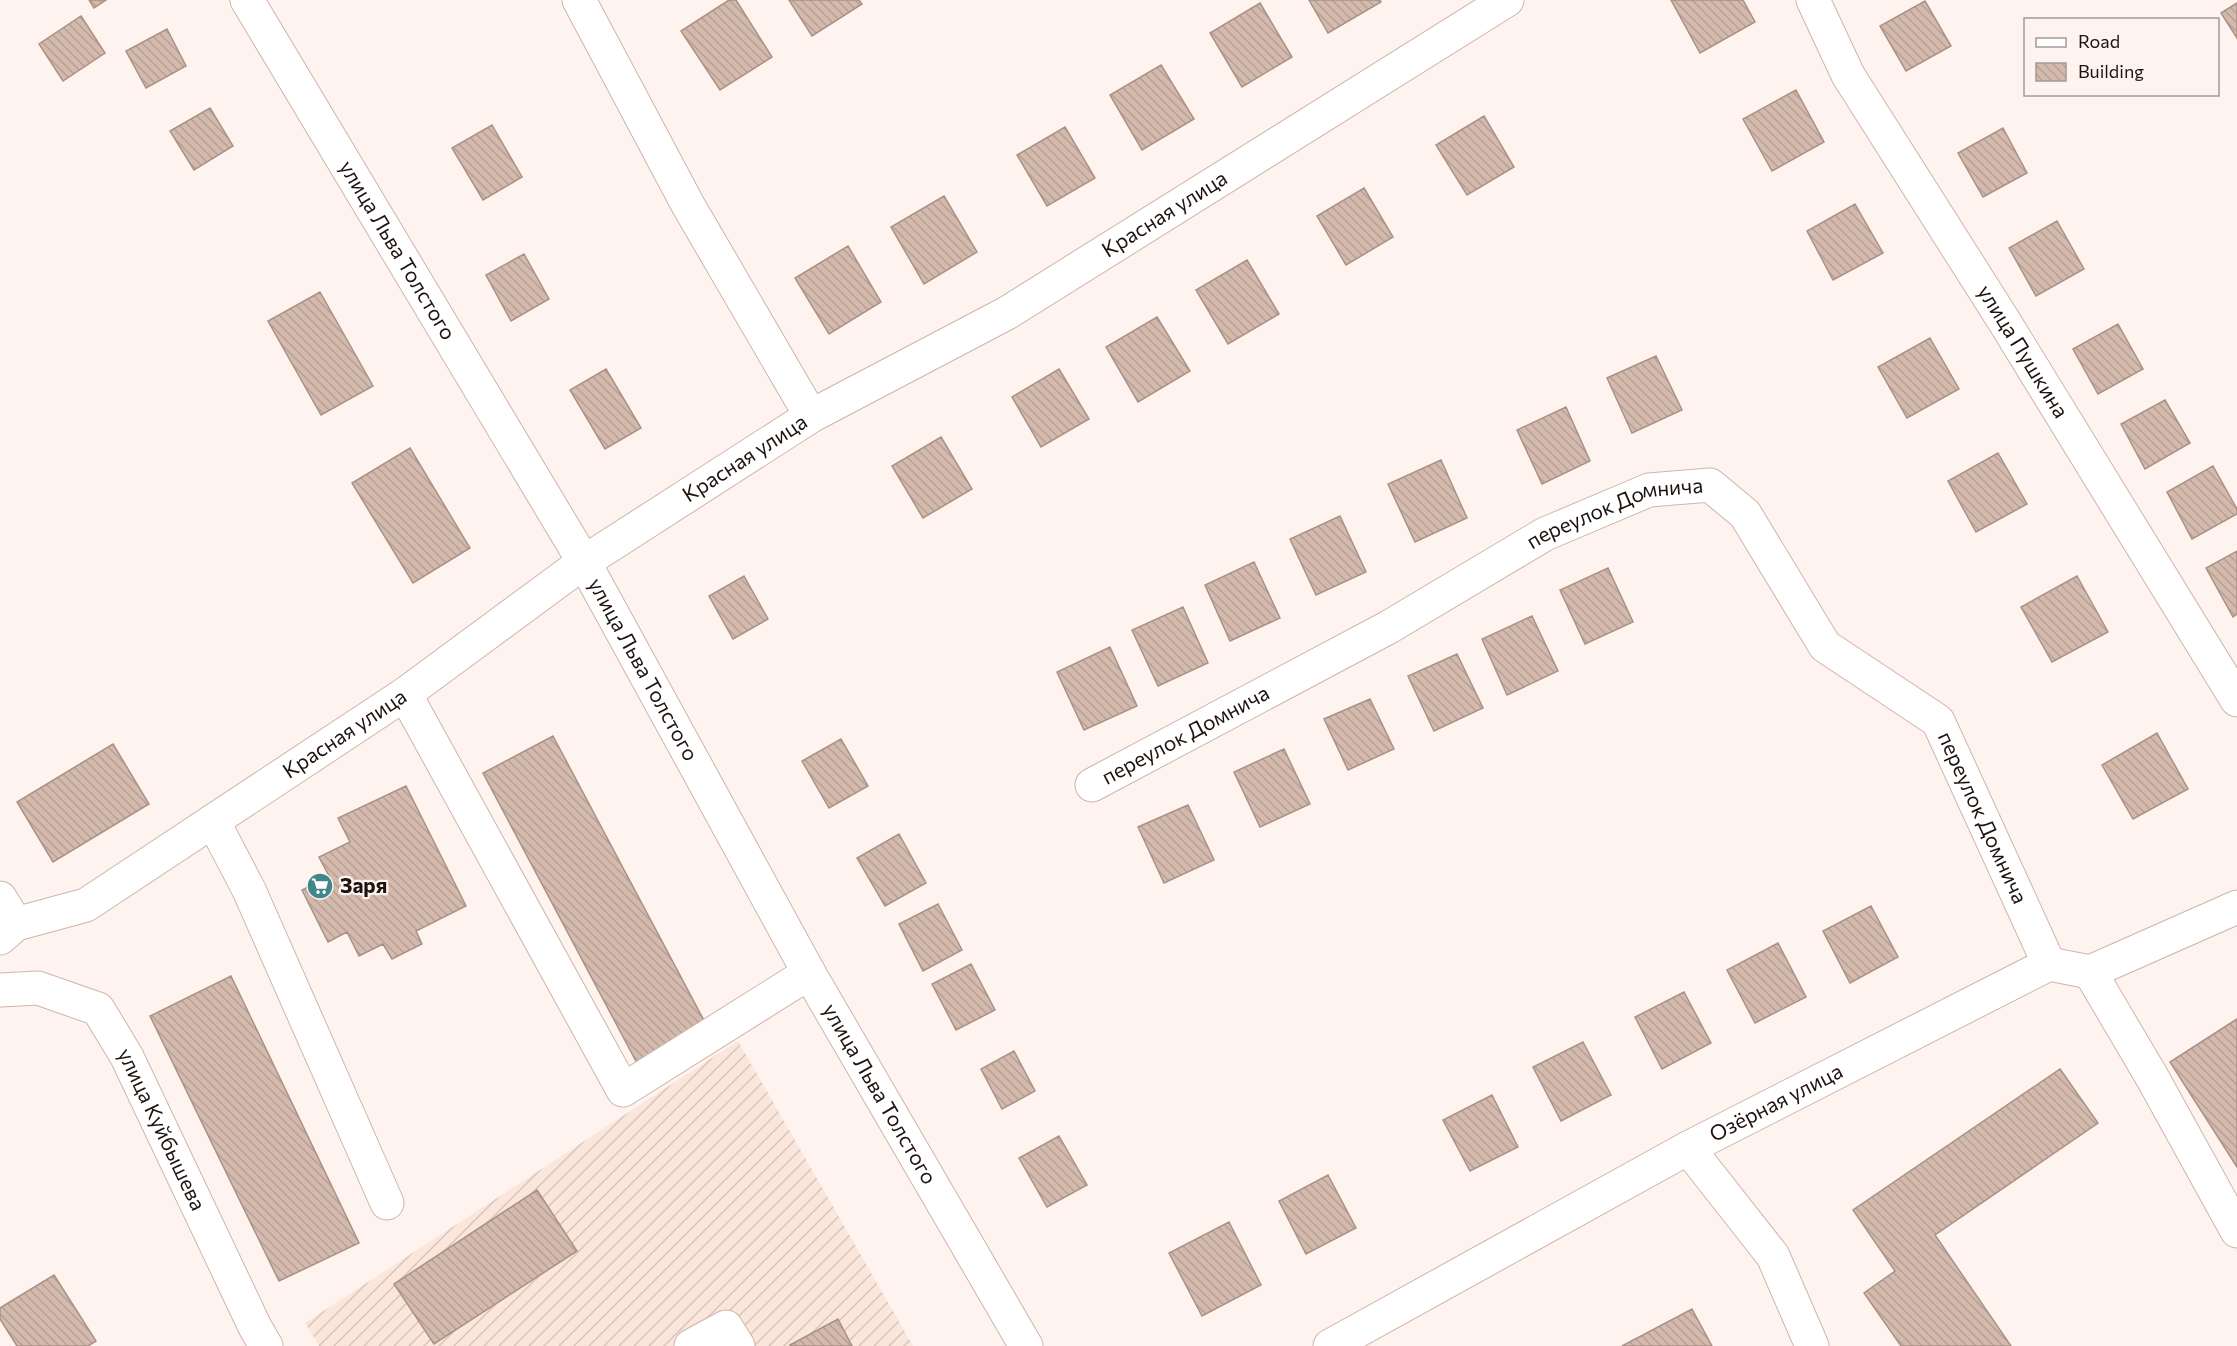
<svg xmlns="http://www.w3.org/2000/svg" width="2237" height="1346" viewBox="0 0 2237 1346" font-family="Commissioner,sans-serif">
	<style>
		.industrial { fill: url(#industrial-furrows) }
		.building { fill: url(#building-back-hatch); stroke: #a99185; stroke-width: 1.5 }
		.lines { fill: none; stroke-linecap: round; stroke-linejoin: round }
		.minor-casing { stroke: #cfb5a9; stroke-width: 35 }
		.minor { stroke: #fff; stroke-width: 33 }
		.labels { text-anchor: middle; stroke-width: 4.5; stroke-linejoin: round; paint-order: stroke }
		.street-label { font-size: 21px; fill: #1d1410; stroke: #fef3ee }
		.poi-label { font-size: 21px; font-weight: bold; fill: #1d1410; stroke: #fef3ee; text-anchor: start }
	</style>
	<defs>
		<pattern id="industrial-furrows" width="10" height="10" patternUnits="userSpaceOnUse" patternTransform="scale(1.5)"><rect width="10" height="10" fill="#fbe6dc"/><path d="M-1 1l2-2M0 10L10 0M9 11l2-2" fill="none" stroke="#d7c4bc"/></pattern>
		<pattern id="building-back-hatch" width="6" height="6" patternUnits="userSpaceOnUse" patternTransform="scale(1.5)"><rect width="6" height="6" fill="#d4baad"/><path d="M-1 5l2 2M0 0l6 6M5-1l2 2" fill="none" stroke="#b69f94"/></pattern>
	</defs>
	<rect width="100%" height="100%" fill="#fef3ee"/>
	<path class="industrial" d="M738 1041 913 1346H319L305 1323Z"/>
	<path class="building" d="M89 0H106L94 8Z
		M729 0H736L772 57 720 90 681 31Z
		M789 0H859L862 4 812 36Z
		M1309 0H1380L1381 2 1328 33Z
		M1671 0H1743L1755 22 1700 53Z
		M1925 1 1951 46 1906 71 1880 26Z
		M1260 3 1292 57 1242 87 1210 33Z
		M2237 3V38L2221 13Z
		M81 16 105 53 63 81 39 44Z
		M167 29 186 66 146 88 126 51Z
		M1161 65 1194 119 1142 150 1110 95Z
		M1796 90 1824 142 1772 171 1743 119Z
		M210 108 233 146 194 170 170 131Z
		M1484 116 1514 167 1467 195 1436 145Z
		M492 125 522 177 483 200 452 148Z
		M1065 127 1095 178 1047 206 1017 155Z
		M2003 128 2027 173 1983 197 1958 153Z
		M1364 188 1393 237 1346 265 1317 216Z
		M944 196 977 252 924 284 891 227Z
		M1855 204 1883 253 1833 280 1807 231Z
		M2057 221 2084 269 2036 296 2009 248Z
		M848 246 881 302 829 334 795 278Z
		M524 254 549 299 511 321 486 275Z
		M1247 260 1279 314 1228 344 1196 290Z
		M320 292 373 386 321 415 268 321Z
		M1157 317 1190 371 1138 402 1106 347Z
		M2118 324 2143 369 2098 394 2073 349Z
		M1930 338 1959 389 1907 418 1878 367Z
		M1656 356 1682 410 1632 433 1607 378Z
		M606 369 641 428 605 449 570 390Z
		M1059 369 1089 419 1041 447 1012 397Z
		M2165 400 2190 443 2145 469 2121 424Z
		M1566 407 1590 461 1542 484 1517 430Z
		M941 437 972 489 923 518 892 466Z
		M410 448 470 548 413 583 352 483Z
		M1998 453 2027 504 1976 532 1948 481Z
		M1441 460 1467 518 1415 542 1388 484Z
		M2213 466 2237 509V514L2192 539 2167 492Z
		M1340 516 1366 572 1316 595 1290 539Z
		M2237 551V614L2233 617 2206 568Z
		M1254 562 1280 618 1230 641 1205 585Z
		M1608 568 1633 622 1585 644 1560 590Z
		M744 576 768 619 733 639 709 596Z
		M2077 576 2108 632 2052 662 2021 607Z
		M1183 607 1208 663 1158 686 1132 630Z
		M1532 616 1558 671 1507 695 1482 639Z
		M1110 647 1137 706 1084 730 1057 672Z
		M1457 654 1483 708 1434 731 1408 676Z
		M1370 699 1394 749 1348 770 1324 719Z
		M2157 733 2188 789 2133 819 2102 765Z
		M553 736 708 1028 638 1065 483 773Z
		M841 739 868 786 829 808 802 761Z
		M113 744 149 804 53 862 17 802Z
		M1284 749 1310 804 1260 827 1234 772Z
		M406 786 466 906 416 931 422 944 392 959 383 944 359 956 347 932 328 942 302 890 329 876 319 857 350 842 338 818Z
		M1188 805 1214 860 1164 883 1138 827Z
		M899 834 926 883 885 906 857 858Z
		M938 904 962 950 923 971 899 924Z
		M1871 906 1898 957 1850 983 1823 931Z
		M1778 943 1806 997 1755 1023 1727 970Z
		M971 964 995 1010 956 1030 932 984Z
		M231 976 359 1243 279 1281 150 1016Z
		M1684 992 1711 1043 1662 1069 1635 1017Z
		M2237 1019V1167L2170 1062Z
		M1583 1042 1611 1095 1561 1121 1533 1067Z
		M1014 1051 1035 1091 1002 1109 981 1069Z
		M2060 1069 2098 1123 1935 1235 2011 1346H1901L1864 1293 1895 1271 1853 1210Z
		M1492 1095 1518 1147 1470 1171 1443 1120Z
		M1059 1136 1087 1185 1047 1207 1019 1158Z
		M1328 1175 1356 1228 1306 1254 1279 1201Z
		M537 1190 577 1251 434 1344 394 1284Z
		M1229 1222 1261 1285 1202 1316 1169 1253Z
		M54 1275 96 1341 88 1346H17L0 1319V1308Z
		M1692 1309 1712 1346H1622Z
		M838 1319 852 1346H791L790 1345Z"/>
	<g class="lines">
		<defs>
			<g id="minor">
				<path id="s1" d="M247 0 584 562 809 973 1026 1346"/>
				<path d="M579 0 688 205 811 416"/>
				<path id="s2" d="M1813 0 1848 75 2004 321 2237 700"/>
				<path d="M405 694 623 1090 809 973"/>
				<path id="s3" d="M1092 785 1389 627 1545 534 1649 490 1710 485 1745 514 1825 646 1938 721 2049 964"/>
				<path d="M213 821 249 890 387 1203"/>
				<path d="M0 898 16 924"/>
				<path id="s4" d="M0 938 16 924 86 905 405 694 584 562 811 416 1007 313 1507 0"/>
				<path d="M2090 972 2152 1077 2237 1231"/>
				<path id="s5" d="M0 990 38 988 98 1009 127 1057 255 1327 266 1346"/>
				<path d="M1688 1148 1773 1256 1812 1346"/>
				<path d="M691 1346 726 1327 738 1346"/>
				<path id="s6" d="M1330 1346 1688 1148 2049 964 2090 972 2237 907"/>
			</g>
		</defs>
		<use href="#minor" class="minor-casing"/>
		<use href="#minor" class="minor"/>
	</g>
	<defs>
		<symbol id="supermarket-disc" viewBox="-11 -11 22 22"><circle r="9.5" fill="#3f8788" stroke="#fef3ee"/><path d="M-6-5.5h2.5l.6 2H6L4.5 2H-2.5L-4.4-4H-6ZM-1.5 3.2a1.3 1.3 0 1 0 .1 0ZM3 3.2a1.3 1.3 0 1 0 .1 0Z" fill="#fff"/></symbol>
	</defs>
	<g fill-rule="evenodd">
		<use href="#supermarket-disc" x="305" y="871" width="30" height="30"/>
	</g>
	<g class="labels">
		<g class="street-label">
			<text dy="7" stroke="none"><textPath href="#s4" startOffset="1376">Красная улица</textPath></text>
			<text dy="7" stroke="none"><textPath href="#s1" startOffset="292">улица Льва Толстого</textPath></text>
			<text dy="7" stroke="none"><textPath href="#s2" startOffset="410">улица Пушкина</textPath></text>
			<text dy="7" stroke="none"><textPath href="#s4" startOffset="890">Красная улица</textPath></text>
			<text dy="7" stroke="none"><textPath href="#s3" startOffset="592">переулок Домнича</textPath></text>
			<text dy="7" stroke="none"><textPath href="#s1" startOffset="778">улица Льва Толстого</textPath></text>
			<text dy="7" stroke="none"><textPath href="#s4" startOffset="404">Красная улица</textPath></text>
			<text dy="7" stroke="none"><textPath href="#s3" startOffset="106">переулок Домнича</textPath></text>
			<text dy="7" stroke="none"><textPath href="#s3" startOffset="1134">переулок Домнича</textPath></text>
			<text dy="7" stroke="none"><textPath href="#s1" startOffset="1264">улица Льва Толстого</textPath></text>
			<text dy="7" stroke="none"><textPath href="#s6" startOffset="508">Озёрная улица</textPath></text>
			<text dy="7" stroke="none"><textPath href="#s5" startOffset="238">улица Куйбышева</textPath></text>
		</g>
		<g class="poi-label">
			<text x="340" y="893">Заря</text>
		</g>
	</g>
	<rect x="2024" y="18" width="195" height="78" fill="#fef3ee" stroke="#a49a95" stroke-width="1.5"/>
	<rect x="2036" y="38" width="30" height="9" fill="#ffffff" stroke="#a49a95" stroke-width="1.5"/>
	<text x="2078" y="48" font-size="18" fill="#1d1410">Road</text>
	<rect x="2036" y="63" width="30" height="18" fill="url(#building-back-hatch)" stroke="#a49a95" stroke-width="1.5"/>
	<text x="2078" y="78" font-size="18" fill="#1d1410">Building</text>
</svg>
